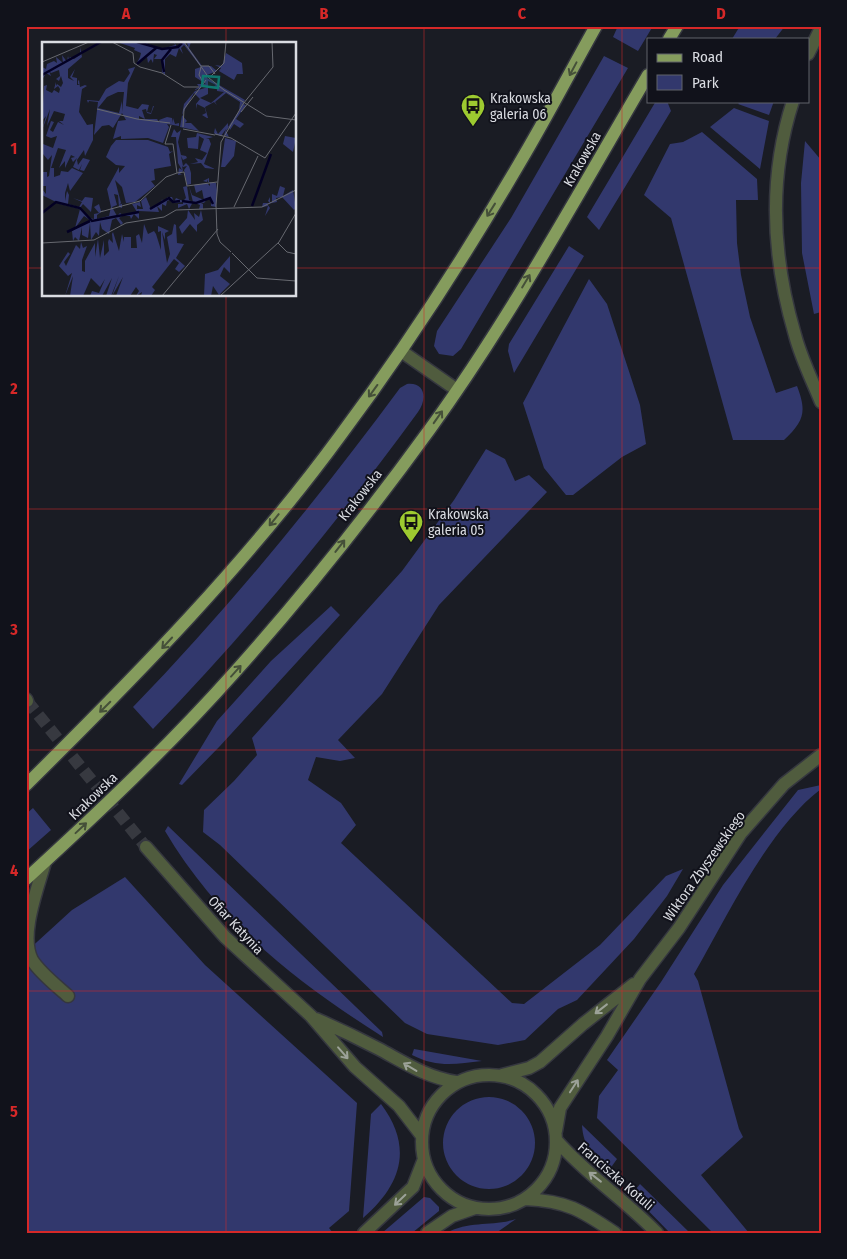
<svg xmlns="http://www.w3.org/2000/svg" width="847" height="1259" viewBox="0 0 847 1259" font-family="'Fira Sans Condensed',sans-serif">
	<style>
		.green { fill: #32386d }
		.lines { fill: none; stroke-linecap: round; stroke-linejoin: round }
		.minor-tunnel { stroke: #373940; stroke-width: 12; stroke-dasharray: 12 6; stroke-linecap: butt }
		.minor-casing { stroke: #35373f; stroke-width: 15 }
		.major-casing { stroke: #35373f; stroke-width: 15 }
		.minor { stroke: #505c3e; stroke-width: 12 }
		.major { stroke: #859c5d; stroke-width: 12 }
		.oneway { stroke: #455039 }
		.oneway2 { stroke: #9ca298 }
		.grid { fill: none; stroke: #d62828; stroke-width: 1; stroke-opacity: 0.55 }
		.labels { text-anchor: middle; stroke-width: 4; stroke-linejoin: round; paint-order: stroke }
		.poi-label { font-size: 14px; fill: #dadce2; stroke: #11121b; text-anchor: start }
		.street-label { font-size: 14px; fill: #dadce2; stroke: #11121b }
		.inset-river { fill: none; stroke: #030023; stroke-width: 2.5 }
		.inset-road { fill: none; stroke: #676970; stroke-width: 1 }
		.view { fill: #0f766e; fill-opacity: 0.15; stroke: #0f766e; stroke-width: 2.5 }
		.inset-edge { fill: none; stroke: #dadce2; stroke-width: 2.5 }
		.neatline { fill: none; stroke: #d62828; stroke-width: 2 }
		.grid-label { font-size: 16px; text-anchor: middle; font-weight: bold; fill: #d62828 }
	</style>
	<rect width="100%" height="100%" fill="#1a1c24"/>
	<path class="green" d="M618 26H653L638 51 613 37Z
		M740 26H785L775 39H732Z
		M604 56 628 68 461 349 453 356 439 354 434 346 437 331 511 218Z
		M656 101H667L671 111 599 230 587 217Z
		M741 101H774L769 115 738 104Z
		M734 108 769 121 760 169 710 127Z
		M702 132 757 179 758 200H736L737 243 741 275 750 317 776 393 797 386C807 412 804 421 784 440H733L671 218 644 195 670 144 683 142Z
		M805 141 821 160V312L814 314 802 253 801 183Z
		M569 246 584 256 514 373 508 351 509 344Z
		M589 279 607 304 640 405 646 444 622 457 573 495H566L544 468 523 403Z
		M407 384C426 382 427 400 418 412 337 523 249 630 153 729L133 707C230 607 317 500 400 388Z
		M486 449 505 459 515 481 529 475 547 492 439 605 382 694 338 740 355 758 340 761 316 757 308 780 341 803 356 825 341 843 512 1003 524 1004 600 945 666 876 683 869 667 896 634 939 577 1000 558 1009 525 1040 498 1045 427 1034 405 1023 220 845 203 832 204 810 234 781 257 755 252 738 402 571 454 500Z
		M331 606 340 615 220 746 182 785 179 784 217 721 271 661Z
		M821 785V789C768 829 727 917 694 974L698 981 739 1129 743 1137 701 1175 749 1233H713L597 1118 599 1096 618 1070 607 1060 661 982 723 885 798 790Z
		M33 808 51 830 26 852V814Z
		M168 826 382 1032 383 1037C295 981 219 922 165 831Z
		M125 877 205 965 357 1103 349 1211 329 1228 333 1233H26V952L72 910Z
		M414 1049 482 1061C456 1064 437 1068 412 1055Z
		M443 1143a46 46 0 1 1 92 0a46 46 0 1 1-92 0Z
		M381 1104C414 1148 401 1185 363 1218L371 1114Z
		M582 1125 617 1159 607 1173C594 1158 583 1146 582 1125Z
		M640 1184 690 1233H670L632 1194Z
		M424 1197 430 1198 439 1207V1211L412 1233H382Z
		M516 1219 496 1233H446C471 1220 491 1227 516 1219Z"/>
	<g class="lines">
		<path class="minor-tunnel" d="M27 701 146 847"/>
		<defs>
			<path id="minor" d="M808 54 821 28
				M793 101C768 178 772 257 795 335 801 358 812 380 821 402
				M401 351 457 390
				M26 699 27 701
				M146 847 225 937 311 1016 355 1067 399 1106 422 1136
				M45 862C38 888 19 935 32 960 40 973 57 986 68 996
				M316 1019C337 1028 358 1038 379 1049 405 1063 426 1077 456 1082
				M422 1142a67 67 0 1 1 134 0a67 67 0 1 1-134 0Z
				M502 1075 529 1068 540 1062 583 1024 634 984
				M556 1131 560 1108 607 1036 640 979 679 928 741 833 784 784 821 755
				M557 1141C587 1175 625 1200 657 1233
				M525 1199C567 1201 581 1210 615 1233
				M364 1233 413 1187 424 1159
				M427 1233 452 1216 475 1208"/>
			<path id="major" d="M669 39 677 26
				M26 785C137 675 247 563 340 436 405 349 464 258 519 164 546 119 570 72 596 26
				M26 879C98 813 169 746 234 673 303 596 369 513 430 429 511 317 578 194 648 75"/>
		</defs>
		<use href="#minor" class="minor-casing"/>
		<use href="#major" class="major-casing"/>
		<use href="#minor" class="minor"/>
		<use href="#major" class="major"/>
	</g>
	<defs><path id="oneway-shaft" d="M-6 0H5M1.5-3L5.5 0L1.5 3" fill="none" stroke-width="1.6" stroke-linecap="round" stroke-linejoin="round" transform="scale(1.25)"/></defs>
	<g class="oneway">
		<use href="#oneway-shaft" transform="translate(573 69) rotate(118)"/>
		<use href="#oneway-shaft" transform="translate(491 210) rotate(122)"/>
		<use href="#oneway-shaft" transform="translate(526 281) rotate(-59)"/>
		<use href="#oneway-shaft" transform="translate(373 391) rotate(126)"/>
		<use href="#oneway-shaft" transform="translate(438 417) rotate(-55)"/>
		<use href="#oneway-shaft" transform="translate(274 520) rotate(129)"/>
		<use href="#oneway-shaft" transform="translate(340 546) rotate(-52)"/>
		<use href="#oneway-shaft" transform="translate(167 643) rotate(133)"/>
		<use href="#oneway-shaft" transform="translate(236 671) rotate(-48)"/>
		<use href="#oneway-shaft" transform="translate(105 707) rotate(135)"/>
		<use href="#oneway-shaft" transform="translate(81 828) rotate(-43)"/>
	</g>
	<g class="oneway2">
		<use href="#oneway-shaft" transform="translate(601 1009) rotate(142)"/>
		<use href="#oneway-shaft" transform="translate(343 1053) rotate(49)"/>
		<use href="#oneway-shaft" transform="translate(410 1067) rotate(-149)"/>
		<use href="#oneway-shaft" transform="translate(574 1086) rotate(-57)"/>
		<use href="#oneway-shaft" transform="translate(595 1177) rotate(-142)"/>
		<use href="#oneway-shaft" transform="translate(400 1200) rotate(136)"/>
	</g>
	<path class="grid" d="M226 26V44M424 26V1233M622 26V1233M26 268H44M295 268H821M226 295V1233M26 509H821M26 750H821M26 991H821"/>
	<defs>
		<symbol id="bus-pin" viewBox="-11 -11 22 30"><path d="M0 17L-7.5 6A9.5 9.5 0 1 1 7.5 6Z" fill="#9dca30" stroke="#11121b"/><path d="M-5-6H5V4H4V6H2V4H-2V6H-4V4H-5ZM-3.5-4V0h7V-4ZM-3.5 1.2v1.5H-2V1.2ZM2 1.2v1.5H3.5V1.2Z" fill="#111"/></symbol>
	</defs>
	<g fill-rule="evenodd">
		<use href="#bus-pin" x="459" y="92" width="28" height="38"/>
		<use href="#bus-pin" x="397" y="508" width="28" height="38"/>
	</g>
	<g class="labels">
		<g class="poi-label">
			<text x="490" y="103">Krakowska<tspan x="490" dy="16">galeria 06</tspan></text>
			<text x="428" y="519">Krakowska<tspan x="428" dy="16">galeria 05</tspan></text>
		</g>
		<g class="street-label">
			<text transform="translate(582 159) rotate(-60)" y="5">Krakowska</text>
			<text transform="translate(360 495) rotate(-52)" y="5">Krakowska</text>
			<text transform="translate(93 796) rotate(-44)" y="5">Krakowska</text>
			<text transform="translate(704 866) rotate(-55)" y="5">Wiktora Zbyszewskiego</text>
			<text transform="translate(236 925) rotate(47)" y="5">Ofiar Katynia</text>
			<text transform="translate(616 1176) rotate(41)" y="5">Franciszka Kotuli</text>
		</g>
	</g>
	<g transform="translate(42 42)">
		<rect width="254" height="254" fill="#1a1c24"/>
		<path d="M75 0H101L120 7 133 3 132 0 135 5 142 0 146 5 145 0H149L147 6 160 24H169L175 29 165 33V36L203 58 197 68 201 62 204 63 194 77 202 82 198 86 192 82 188 88 187 85 184 89 187 95 182 93 184 87 179 94 173 92 172 91 173 86 176 92 186 81V85L197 69 198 60 184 51 173 60 175 63 172 60 163 65 166 76H165L160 73 164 71 163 66 155 62 154 67V62L158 57 152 51 140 73 145 79 143 81H149L157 89 138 85 142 62 153 49 166 45 161 43 159 46 152 48 157 45 155 42H164L153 35V27L159 25 142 3 139 6 141 12 137 6 134 15 128 12 123 17V33L120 30V17H112L115 13 112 12 111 21 109 17 106 21 105 15 94 23 86 41 84 64 96 67 100 62 107 63 105 70 109 71 111 64H112L109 72 105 71 104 67 100 68 103 77 97 74V77H115L118 81 117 78 125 75 130 76V81L131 76 133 82 137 81V84L125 82 127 85 121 101 106 96 79 97V94L71 97 76 79 84 78 80 71 71 86 67 83 60 84 52 93 56 60 47 59 46 61 45 58 57 59 64 47 77 39 82 40 88 31 86 27 93 25 98 15 99 11 92 8 93 6ZM166 39 174 43 170 46 175 45V49L182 50 169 61 158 56 166 52ZM76 50H82L80 70V59L77 71 56 66 65 55ZM38 5 40 15 26 27V36L32 39 28 35 33 27 30 35 35 36V43H38L36 42V39L37 38 38 45 43 43 45 44 40 47 37 70 45 83 51 82V98L43 114 42 108 35 118 36 123 41 116 48 118 42 129 38 128 40 122 37 128 31 125 35 116 31 120 29 116 33 115 29 113 23 126V119L17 126 24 108 16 106 9 126H12V135L18 133 19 129 26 130 30 126 41 131 28 149 26 141 23 151V159L25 149 27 153 26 162 37 165 40 160 31 156 40 159 43 155 51 156 49 170 41 162 38 166 47 176 52 177V172L57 171 52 165 57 162 59 169 62 168 55 173V177L67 174 69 165 65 147 77 125V131L83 124 74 123 64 115 69 104 74 98H106L126 105 128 110 131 109 127 112 129 124 112 127 113 138 109 139 113 144 93 160 84 161 80 145 73 138 79 161 77 163 79 162 84 161 80 162V166L77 165 76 153 72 152 75 163 70 165 75 174 78 171 82 174 95 170 90 162 98 160 99 165 95 163V167H101L99 159 104 155 109 167 119 162 120 157 121 160 126 155H130L132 160 134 156 141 159 144 156 141 145 145 144 147 158 151 160 147 144 150 153 162 158 160 148 154 151 152 143 165 141 168 144V141L166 140V137L165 140 161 139 167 136V140L174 141 175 148 177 127 174 165 169 164V157H165L162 161 157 160 161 162V167H157L158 163 151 160 147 167 145 162 136 166V162H141V160L132 161 130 157 125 159 124 164 120 162V169L115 164 117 170 97 169V177L92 172 89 177 88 174H80L77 176 81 181 79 183 74 176 70 178 67 192 60 187 58 180 57 194 54 190 49 198 48 181 46 196 40 193V185L37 199 33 195 31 199 30 189 48 178 42 174 33 186 38 167 18 162 0 153V147L4 152V144H0V130H5V135L7 134 10 113 6 118 1 112 0 117V106L1 102 11 106 15 94 9 96 4 94 9 79 12 80 8 88 11 90 16 80 22 83 17 79H21L23 72 12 69 5 84 8 67 0 88 4 74 0 79 2 44 5 43 4 48 10 51 12 48 17 51 18 47 16 44 12 47 14 40V44L15 42 19 45 21 41 19 34 17 39 14 37 18 34 17 28 9 31 7 29 9 34 4 31 0 38V25L4 27 5 22 12 19 15 21 14 15 21 21 20 13 25 20 26 14 27 18 28 15 32 17 38 13ZM184 11 200 21 201 32H195L192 38 177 29 179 26 173 23 180 24ZM132 87 135 91 139 88 136 100 139 113 144 114 145 116 141 118 139 114 141 124 144 121 147 124 149 131V142L145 143 142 128 145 124 141 125 140 124 141 129 138 132H141L136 133 137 126 140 128 136 121 134 95H129ZM155 91 171 95 164 97H167L169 102 162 122 173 127 163 126 159 121 148 122 156 120 153 116 160 118 165 111 158 108 162 97 157 94 156 107 146 106 145 96 154 95ZM243 94 254 96 251 110 241 102ZM183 96 194 99 192 114 183 125H179ZM238 144 243 146 241 154 251 148 254 166 252 168 240 155 234 156 235 160 225 162 228 166 223 174 226 164 220 165 221 161H228L226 159 228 155V160H230V152L235 154ZM146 168 153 178 152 171 157 175 159 168 161 178 155 183V190L148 182 140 192 137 185 145 176ZM102 182 106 192 112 189 114 192 119 208V189L116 190V184L127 189 123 191V198L120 190 125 221 128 212 125 195 130 192 132 182 134 183 135 201 142 202 134 216 143 224 137 230 133 227 137 221 132 217 110 245 113 248 109 254H99L100 250 94 254 97 249 94 245 88 254H74L81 235 70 254 77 234 69 254H64L70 236 60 254H48L50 249 57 251 63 237 58 245 49 236 41 254H28L31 234 23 254 30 231 26 234 17 224 26 210 28 212 22 220 24 224 34 203 38 207 39 200 41 206 45 204 40 218V229L43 230V219L53 201V215L56 197 58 216 62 198V214L67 209 66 200 67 197 71 201 70 192 71 190 77 209 80 192 82 200V195H89V206H95L94 194 97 192 100 201ZM188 214V231L182 225 178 234 188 242 177 253 171 244 169 254H162L163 232 176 228Z" fill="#32386d" fill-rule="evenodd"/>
		<path class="inset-river" d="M95 0 120 7 136 5 140 1M95 22 114 6M122 30 120 18 129 7M0 33 59 0M140 159 154 161 168 156 171 162M210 164 229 112M108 167 127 156 131 160 138 159M0 171 14 160 38 166 50 179 97 170M25 190 48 179"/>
		<path class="inset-road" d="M70 0 91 11 92 21 98 25 120 31 142 45H157M104 0H125M142 0 167 36 182 48 224 74 254 78M0 20 47 0M159 24H167L173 32M159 25 157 33 161 40M168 35 182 21 184 0M55 67 95 77 128 81M199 70 211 55M129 83 123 102H131L135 131M141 85 142 67 164 38M141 87 173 93M173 92 189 96 223 116 254 71M192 165 216 114M58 170 98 159 124 135 135 131 142 130 145 144 175 140M0 201 52 198 84 181 122 175 134 168 220 165 254 148M236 201 245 210 254 212M189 210 178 200 175 192 174 163 179 100 201 62 231 25 230 0M190 211 215 236 254 239M120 254 176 187M178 254 237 200 254 171"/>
		<path class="view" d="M161 34 177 35 176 46 160 44Z"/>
		<rect width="254" height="254" class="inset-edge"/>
	</g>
	<rect width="847" height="1259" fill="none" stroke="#11121b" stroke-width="55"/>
	<rect x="647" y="38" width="162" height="65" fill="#11121b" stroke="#61636b"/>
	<rect x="657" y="54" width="25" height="8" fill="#859c5d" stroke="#61636b"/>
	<text x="692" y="62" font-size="15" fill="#dadce2">Road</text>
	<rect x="657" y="75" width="25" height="15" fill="#32386d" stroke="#61636b"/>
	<text x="692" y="88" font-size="15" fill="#dadce2">Park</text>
	<rect x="28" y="28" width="792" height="1204" class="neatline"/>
	<g class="grid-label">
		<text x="126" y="19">A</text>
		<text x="324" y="19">B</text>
		<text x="522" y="19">C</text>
		<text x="721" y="19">D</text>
		<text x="14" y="154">1</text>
		<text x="14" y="394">2</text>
		<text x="14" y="635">3</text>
		<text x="14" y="876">4</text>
		<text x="14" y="1117">5</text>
	</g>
</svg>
